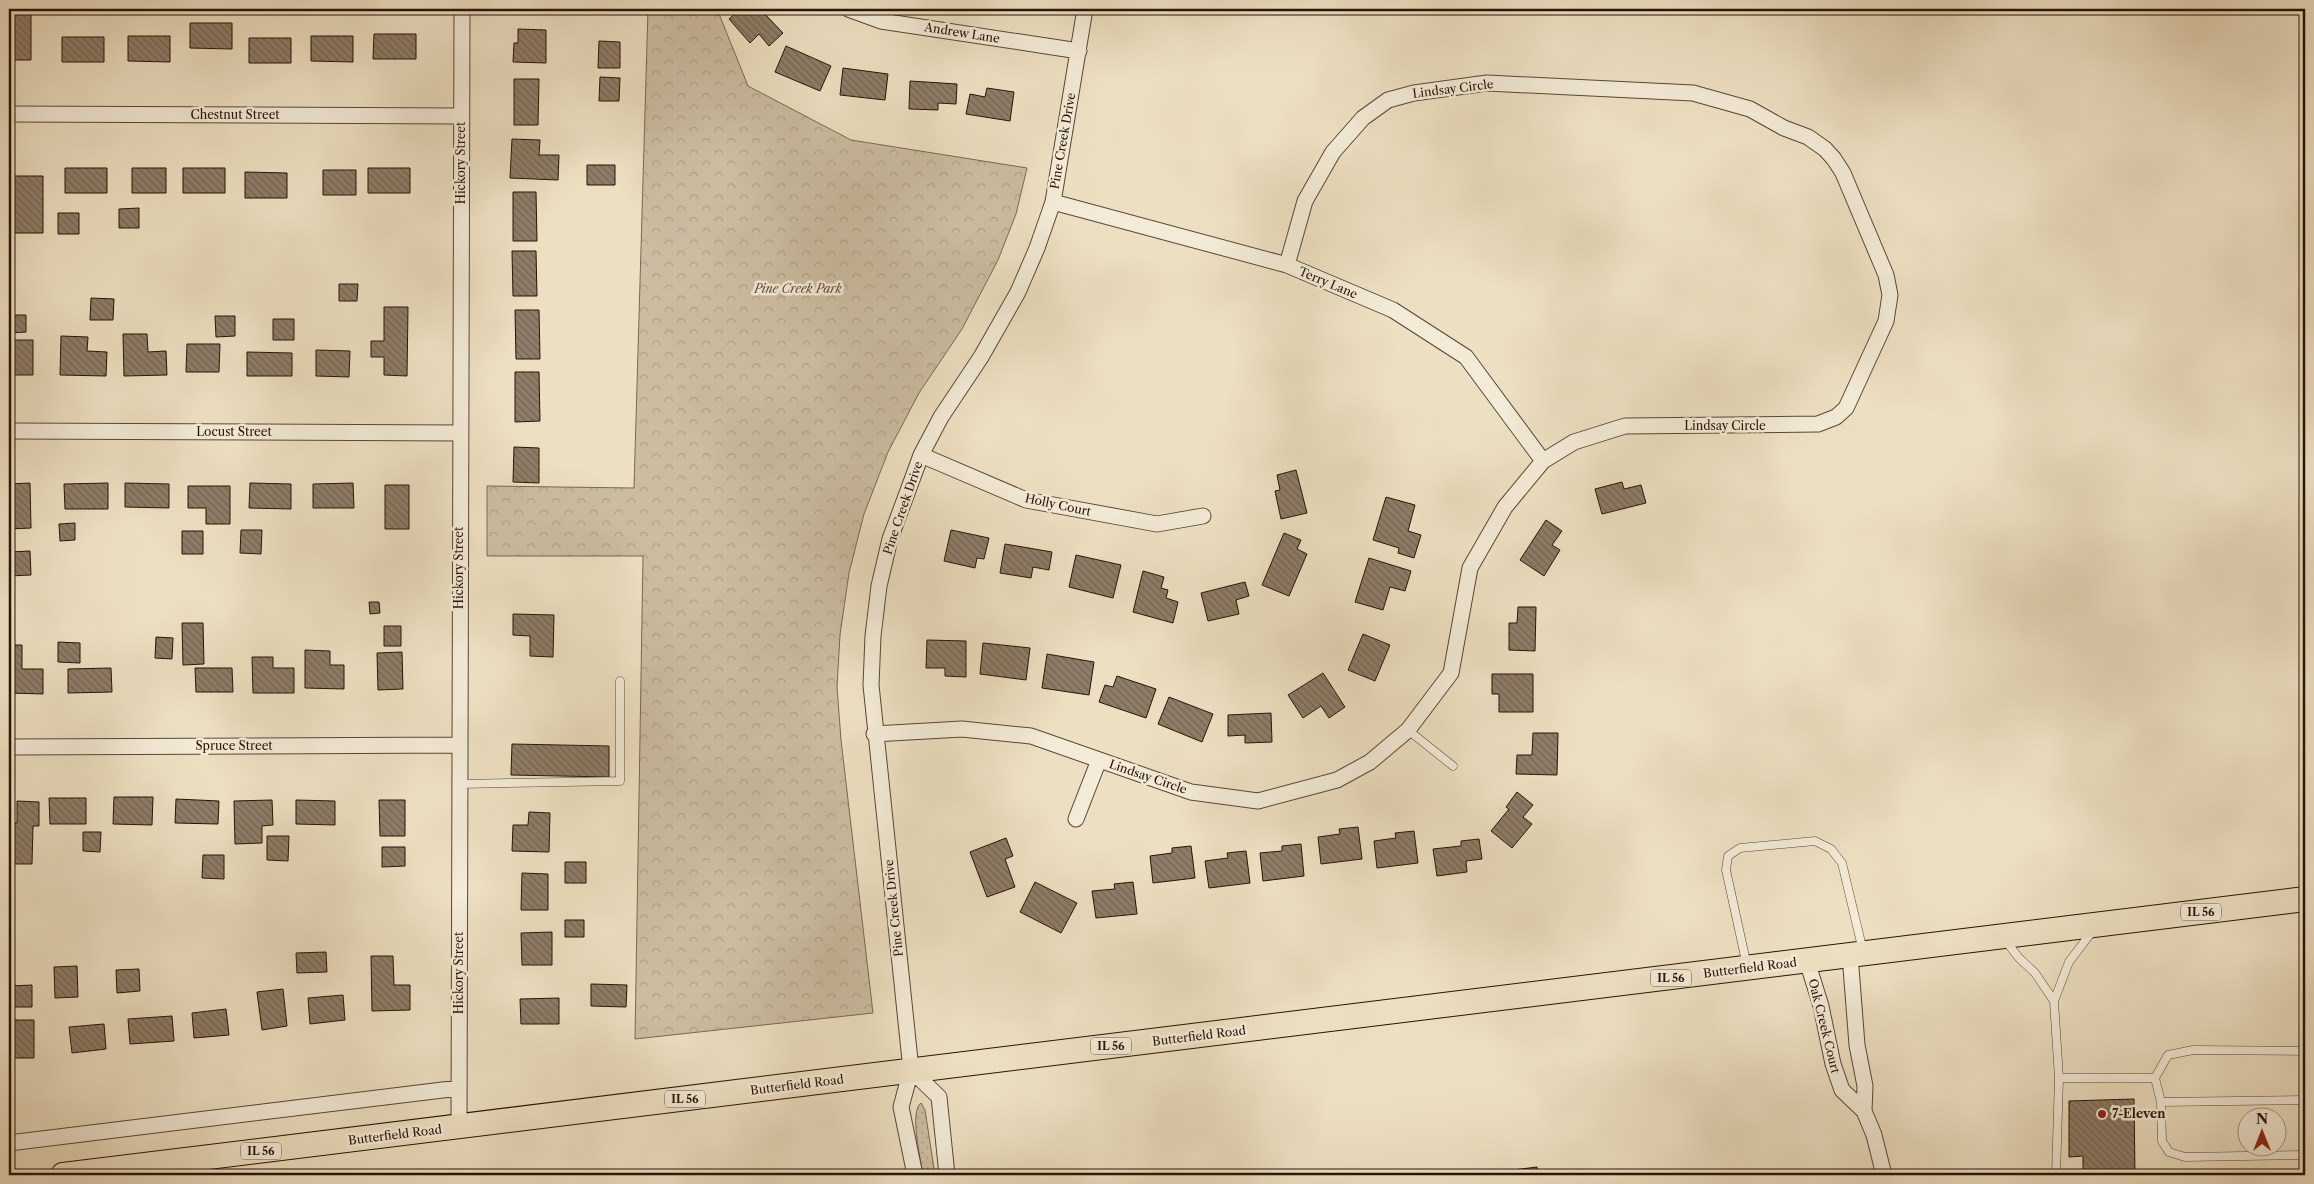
<svg xmlns="http://www.w3.org/2000/svg" width="2314" height="1184" viewBox="0 0 2314 1184" font-family="'Libre Caslon Text',serif">
	<style>
		.grass { fill: url(#grass-dots); stroke: #7a6854 }
		.forest { fill: url(#forest-crowns); stroke: #7a6854 }
		.building { fill: url(#building-back-hatch); stroke: #281206 }
		.lines { fill: none; stroke-linecap: round; stroke-linejoin: round }
		.service-casing { stroke: #594635; stroke-width: 9 }
		.minor-casing { stroke: #594635; stroke-width: 17 }
		.primary-casing { stroke: #281206; stroke-width: 26 }
		.service { stroke: #f3ebd7; stroke-width: 8 }
		.minor { stroke: #f3ebd7; stroke-width: 15 }
		.primary { stroke: #ede0c2; stroke-width: 24 }
		.poi-dot { fill: #8f2418; stroke: #f3ebd7; stroke-width: 2 }
		.labels { text-anchor: middle; stroke-width: 5; stroke-linejoin: round; paint-order: stroke }
		.shield { fill: #f3ebd7; stroke: #655345; stroke-width: 1 }
		.shield-label { font-size: 11px; font-weight: bold; fill: #281206 }
		.street-label { font-size: 12px; fill: #281206; stroke: #f3ebd7 }
		.park-label { font-size: 12px; font-style: italic; fill: #614e3d; stroke: #f3ebd7 }
		.poi-label { font-size: 12px; font-weight: bold; fill: #281206; stroke: #f3ebd7; text-anchor: start }
	</style>
	<defs>
		<pattern id="grass-dots" width="8" height="8" patternUnits="userSpaceOnUse" patternTransform="scale(1.25)"><rect width="8" height="8" fill="#ccbda2"/><path d="M2 2h.1M6 6h.1" fill="none" stroke="#afa18a" stroke-width="1.8" stroke-linecap="round"/></pattern>
		<pattern id="forest-crowns" width="20" height="18" patternUnits="userSpaceOnUse" patternTransform="scale(1.25)"><rect width="20" height="18" fill="#ccbda2"/><path d="M2 6a3 3 0 1 1 6 0M12 15a3 3 0 1 1 6 0" fill="none" stroke="#afa18a"/></pattern>
		<pattern id="building-back-hatch" width="6" height="6" patternUnits="userSpaceOnUse" patternTransform="scale(1.25)"><rect width="6" height="6" fill="#8e7d68"/><path d="M-1 5l2 2M0 0l6 6M5-1l2 2" fill="none" stroke="#746554"/></pattern>
	</defs>
	<rect width="100%" height="100%" fill="#ede0c2"/>
	<filter id="stains"><feTurbulence type="fractalNoise" baseFrequency=".004" numOctaves="4"/><feColorMatrix values="0 0 0 0 .2 0 0 0 0 .09 0 0 0 0 .02 0 0 0 .5 -.17"/></filter>
	<radialGradient id="worn" r=".72"><stop offset=".6" stop-color="#630" stop-opacity="0"/><stop offset="1" stop-color="#630" stop-opacity=".3"/></radialGradient>
	<path class="grass" d="M921 1103 925 1110 935 1175H923C921 1161 909 1112 921 1103Z"/>
	<path class="forest" d="M648 9H717L748 86 851 140 1027 168 1016 214 998 260 962 329 919 393 888 452 864 514 849 573 840 635 837 687 841 740 873 1013 635 1039 643 556H487V486L634 488Z"/>
	<path class="building" d="M9 9H31V60H9Z
		M740 9H760L783 33 769 46 759 34 750 43 729 19Z
		M190 23H232V49L190 48Z
		M518 29 546 30V63L513 62 514 43H518Z
		M374 34H416V59H373Z
		M128 36H170V62L128 61Z
		M311 36H353V62L311 61Z
		M62 37H104V62H62Z
		M249 38H291V63H249Z
		M599 41 620 42V68H598Z
		M786 46 831 66 820 91 775 72Z
		M843 68 888 74 885 100 840 95Z
		M600 77 620 78 619 101H599Z
		M514 79H539L538 125H514Z
		M910 81 957 84 956 104 938 103V110L909 109Z
		M987 88 1014 92 1010 121 966 114 970 94 985 97Z
		M512 139 540 140 539 155H559L558 180 510 178Z
		M587 165H615V185H587Z
		M65 168H107V193H65Z
		M132 168H166V193H132Z
		M183 168H225V193H183Z
		M368 168H410V193H368Z
		M323 170H356V195H323Z
		M245 172 287 173V198H245Z
		M9 176H43V233H9Z
		M513 192H536L537 241H513Z
		M139 208V228H119V209Z
		M58 213H79V234H58Z
		M512 251H536L537 296H513Z
		M339 284H358L357 301H339Z
		M91 298 114 299 113 320H90Z
		M384 307H408L407 376 384 375V357H371V341H384Z
		M515 310H539L540 359H516Z
		M9 315H26V332L9 333Z
		M215 316H235V336L216 337Z
		M273 319H294V340H273Z
		M123 334H147L148 352 166 351 167 375 124 376Z
		M61 336 88 337 87 351 107 352 106 376 60 375Z
		M9 340H33V375H9Z
		M187 344H220L219 372H186Z
		M316 350 350 351 349 377 316 376Z
		M247 352 292 353V376H247Z
		M515 372H539L540 421 515 422Z
		M514 447 539 448V483L513 482Z
		M1296 470 1307 513 1281 519 1275 491 1280 490 1277 475Z
		M1622 482 1624 489 1641 485 1646 503 1602 514 1595 489Z
		M30 483 31 528 9 529V484Z
		M108 483V509H65L64 484Z
		M125 483 169 484V508L125 507Z
		M250 483 291 484V509L249 508Z
		M353 483 354 508H313V484Z
		M385 485H409V529H385Z
		M188 486H230V524H206V508H188Z
		M1386 497 1415 505 1408 531 1421 535 1414 558 1398 553 1399 548 1373 540Z
		M1546 520 1562 531 1552 545 1560 550 1544 576 1520 560Z
		M75 523V540L60 541 59 524Z
		M241 530H262L261 554 240 553Z
		M951 530 989 538 984 559 977 558 975 568 944 561Z
		M182 531H203V554H182Z
		M1284 533 1301 540 1297 549 1307 554 1289 596 1262 585Z
		M1005 544 1052 552 1049 570 1033 567 1031 578 1000 573Z
		M30 551 31 575 9 576V552Z
		M1076 555 1121 565 1113 598 1069 587Z
		M1369 558 1411 571 1405 591 1390 587 1383 610 1355 602Z
		M1143 571 1164 577 1161 588 1168 590 1166 598 1178 602 1173 623 1133 612Z
		M1245 582 1249 596 1236 600 1239 614 1208 621 1201 593Z
		M369 602H379L380 613 370 614Z
		M1518 607H1536L1535 651 1509 650V623H1517Z
		M513 614 554 615 553 657 530 656V636L513 635Z
		M182 623H203L204 664 183 665Z
		M384 626H401V646H384Z
		M1363 634 1390 645 1375 681 1348 670Z
		M156 637 173 638 172 659 155 658Z
		M927 640 966 641V677L945 676V668H926Z
		M58 642 80 643V663L58 662Z
		M983 643 1030 648 1026 680 980 674Z
		M9 645H22V669H43V694L9 693Z
		M305 650 330 651V665H344V689L305 688Z
		M402 652 403 689 378 690 377 653Z
		M1047 654 1094 662 1089 695 1042 688Z
		M252 657H273V668H294V693H253Z
		M111 668 112 692 68 693V669Z
		M195 668H232L233 692H196Z
		M1323 673 1345 707 1329 718 1321 706 1303 718 1288 695Z
		M1492 674H1533V712H1499V694H1492Z
		M1117 676 1156 689 1146 718 1099 702 1105 685 1113 687Z
		M1169 697 1213 714 1202 742 1158 724Z
		M1271 713 1272 742 1245 743V735L1228 736V715Z
		M1533 733H1558L1557 775 1516 774 1517 755H1532Z
		M512 744 609 746V777L511 775Z
		M1517 792 1533 805 1523 817 1532 824 1512 848 1491 831 1509 809 1506 807Z
		M114 797H153L152 825 113 824Z
		M49 798H86V824H50Z
		M176 799 219 801 218 824 175 823Z
		M272 800 273 825 262 826V843L235 844 234 801Z
		M296 800 335 801V825L296 824Z
		M379 800H405V836H380Z
		M17 801 39 802V826H33L32 864H9V823H17Z
		M529 812 550 813 549 852 512 851 513 825H528Z
		M1358 827 1362 859 1321 864 1318 837 1340 834 1339 829Z
		M1414 831 1418 863 1377 868 1374 841 1396 838 1395 833Z
		M83 832H101L100 852 83 851Z
		M267 836H289L288 861 267 860Z
		M1006 838 1013 856 1005 859 1015 887 987 897 970 852Z
		M1479 839 1482 859 1466 861 1467 872 1437 876 1433 849 1461 846V841Z
		M1301 844 1304 876 1263 881 1260 853 1282 851V846Z
		M1191 846 1195 878 1153 883 1150 856 1172 853V848Z
		M382 847H405V866L382 867Z
		M1246 851 1250 883 1209 888 1205 861 1228 858 1227 853Z
		M203 855H224V879L202 878Z
		M565 862H586V883H565Z
		M522 873 548 874V910H521Z
		M1035 882 1077 903 1061 933 1020 912Z
		M1133 882 1137 914 1096 918 1092 891 1115 889 1114 884Z
		M565 920H584V937H565Z
		M552 932V965H522L521 933Z
		M326 952 327 972 297 973 296 953Z
		M371 956H393L394 985H410V1010L372 1011Z
		M77 966 78 997 55 998 54 967Z
		M139 969 140 991 117 993 116 970Z
		M591 984 627 985 626 1007 591 1006Z
		M32 985V1007H9V986Z
		M283 989 287 1026 262 1030 257 992Z
		M343 995 345 1020 310 1024 308 998Z
		M559 998V1024H521L520 999Z
		M226 1009 229 1035 194 1038 192 1013Z
		M172 1016 174 1041 130 1044 128 1019Z
		M9 1020H34V1058H9Z
		M104 1024 106 1049 72 1053 69 1027Z
		M2134 1099 2135 1175H2083V1156L2069 1157V1101Z
		M1537 1167 1538 1175H1505V1171Z"/>
	<g class="lines">
		<defs>
			<path id="service" d="M1408 730 1453 766
				M459 784 620 781V681
				M2005 940 2019 958 2035 973 2054 1001 2059 1078 2056 1175
				M1747 966 1726 870 1728 856 1740 848 1815 841 1831 849 1842 863 1863 951
				M2054 1001 2069 962 2094 929
				M2059 1078H2155L2168 1055 2193 1050 2305 1051
				M2155 1078 2161 1102 2162 1141 2169 1152 2185 1157 2305 1155
				M2161 1102 2305 1100"/>
			<path id="minor" d="M848 9 881 21 1079 51
				M9 114 461 116
				M1053 202 1287 265 1393 310 1466 357 1543 461
				M9 431 459 433
				M921 455 1026 500 1157 524 1203 516
				M874 734 962 729 1031 736 1191 792 1258 801 1337 780 1370 762 1408 730 1451 673 1470 568 1505 507 1543 461 1574 442 1625 426 1818 424 1836 417 1846 408 1886 321 1890 295 1886 275 1843 173 1834 159 1825 149 1808 137 1784 128 1750 109 1693 93 1487 83 1414 93 1388 100 1363 118 1333 152 1305 201 1287 265
				M9 747 459 745
				M1076 819 1099 760
				M1850 955 1857 1045 1865 1086 1864 1111
				M1807 961 1821 1006 1833 1064 1842 1090 1864 1111 1874 1135 1884 1175
				M911 1070 939 1097 947 1175
				M459 1127 462 9
				M9 1143 459 1088
				M915 1175 901 1107 911 1070 871 685 873 636 879 586 890 539 913 477 921 455 941 417 981 357 1018 292 1037 248 1053 202 1085 9"/>
			<path id="primary" d="M63 1175 2305 899"/>
		</defs>
		<use href="#service" class="service-casing"/>
		<use href="#minor" class="minor-casing"/>
		<use href="#primary" class="primary-casing"/>
		<use href="#service" class="service"/>
		<use href="#minor" class="minor"/>
		<use href="#primary" class="primary"/>
	</g>
	<circle class="poi-dot" cx="2102" cy="1114" r="5"/>
	<g class="labels">
		<g class="shield">
			<rect x="2181" y="903.5" width="40" height="17" rx="4"/>
			<rect x="1651" y="969.5" width="40" height="17" rx="4"/>
			<rect x="1091" y="1037.5" width="40" height="17" rx="4"/>
			<rect x="665" y="1090.5" width="40" height="17" rx="4"/>
			<rect x="241" y="1142.5" width="40" height="17" rx="4"/>
		</g>
		<g class="shield-label">
			<text x="2201" y="916">IL 56</text>
			<text x="1671" y="982">IL 56</text>
			<text x="1111" y="1050">IL 56</text>
			<text x="685" y="1103">IL 56</text>
			<text x="261" y="1155">IL 56</text>
		</g>
		<g class="street-label">
			<text transform="translate(962 33) rotate(9)" y="4">Andrew Lane</text>
			<text transform="translate(1453 89) rotate(-7)" y="4">Lindsay Circle</text>
			<text x="235" y="119">Chestnut Street</text>
			<text transform="translate(1063 141) rotate(-80)" y="4">Pine Creek Drive</text>
			<text transform="translate(461 163) rotate(-90)" y="4">Hickory Street</text>
			<text transform="translate(1328 283) rotate(23)" y="4">Terry Lane</text>
			<text x="1725" y="430">Lindsay Circle</text>
			<text x="234" y="436">Locust Street</text>
			<text transform="translate(1058 505) rotate(12)" y="4">Holly Court</text>
			<text transform="translate(903 508) rotate(-71)" y="4">Pine Creek Drive</text>
			<text transform="translate(459 568) rotate(-90)" y="4">Hickory Street</text>
			<text x="234" y="750">Spruce Street</text>
			<text transform="translate(1148 777) rotate(19)" y="4">Lindsay Circle</text>
			<text transform="translate(894 908) rotate(-96)" y="4">Pine Creek Drive</text>
			<text transform="translate(1750 968) rotate(-7)" y="4">Butterfield Road</text>
			<text transform="translate(459 973) rotate(-90)" y="4">Hickory Street</text>
			<text transform="translate(1824 1026) rotate(76)" y="4">Oak Creek Court</text>
			<text transform="translate(1199 1036) rotate(-7)" y="4">Butterfield Road</text>
			<text transform="translate(797 1085) rotate(-7)" y="4">Butterfield Road</text>
			<text transform="translate(395 1135) rotate(-7)" y="4">Butterfield Road</text>
		</g>
		<g class="park-label">
			<text x="798" y="293">Pine Creek Park</text>
		</g>
		<g class="poi-label">
			<text x="2112" y="1118">7-Eleven</text>
		</g>
	</g>
	<rect width="2314" height="1184" fill="none" stroke="#ede0c2" stroke-width="30"/>
	<rect x="10" y="10" width="2294" height="1164" fill="none" stroke="#281206" stroke-width="2.5"/>
	<rect x="15" y="15" width="2284" height="1154" fill="none" stroke="#281206"/>
	<g transform="translate(2262 1132)"><circle r="24" fill="#f3ebd7" stroke="#a29483"/>
	<path d="M0-4L9 19L0 12L-9 19Z" fill="#8f2418"/>
	<text y="-8" font-size="14" font-weight="bold" text-anchor="middle" fill="#281206">N</text>
	</g>
	<rect width="100%" height="100%" filter="url(#stains)"/>
	<rect width="100%" height="100%" fill="url(#worn)"/>
</svg>
